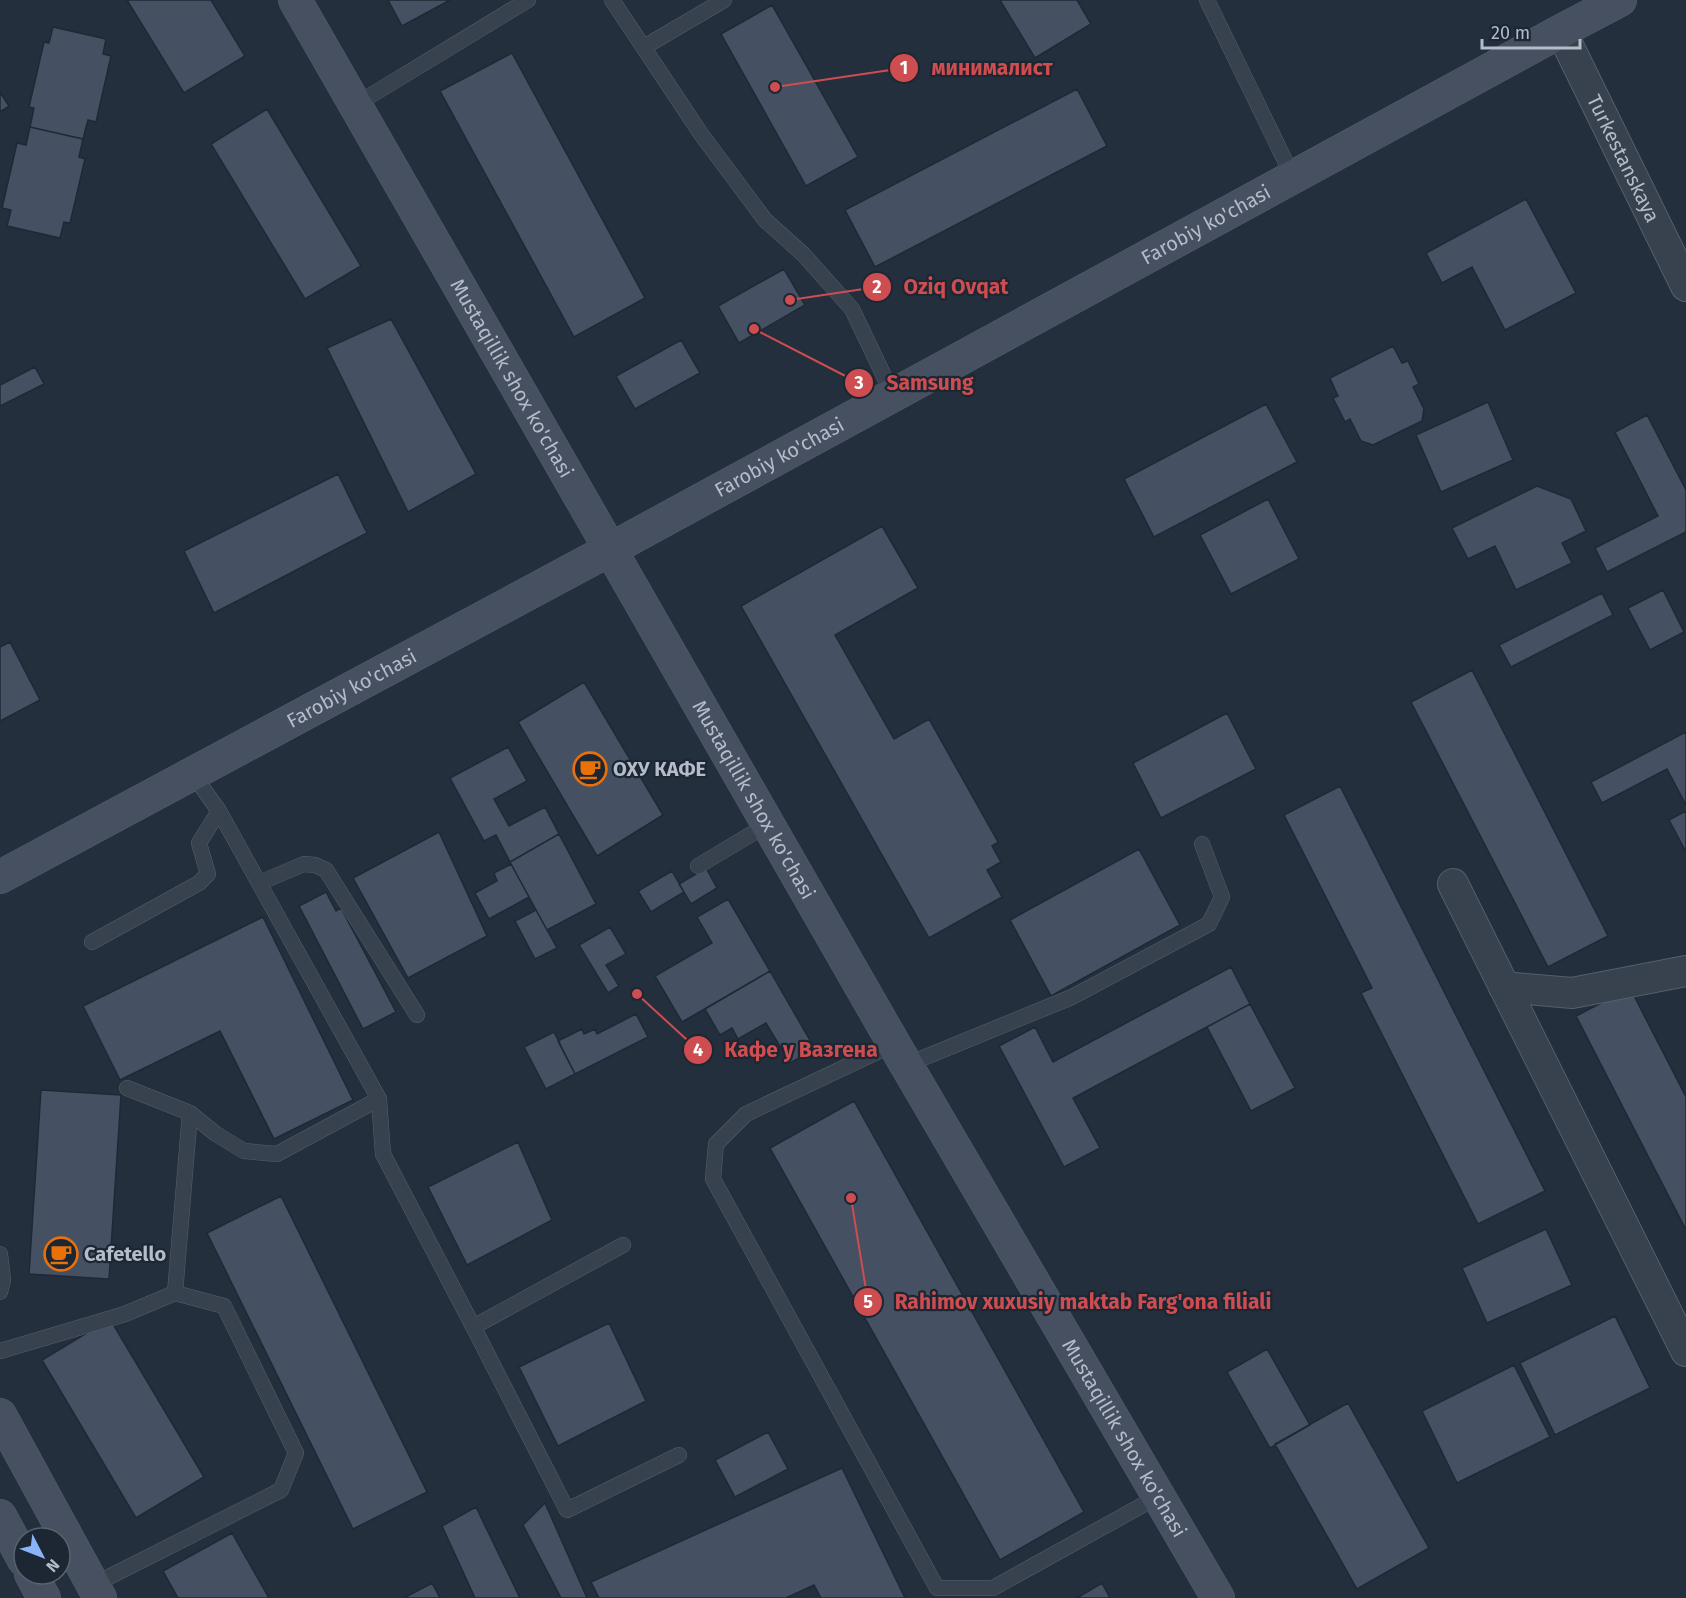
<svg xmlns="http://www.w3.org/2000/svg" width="1686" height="1598" viewBox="0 0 1686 1598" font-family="'Fira Sans',sans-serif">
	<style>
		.building { fill: #455162; stroke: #1f2835; stroke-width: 1.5 }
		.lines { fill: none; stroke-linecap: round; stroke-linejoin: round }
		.lane-casing { stroke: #565f6c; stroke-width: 16 }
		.street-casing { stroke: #565f6c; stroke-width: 32 }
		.secondary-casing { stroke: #565f6c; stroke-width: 34 }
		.lane { stroke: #38414e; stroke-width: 15 }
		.street { stroke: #38414e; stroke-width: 30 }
		.secondary { stroke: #465061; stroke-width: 33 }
		.labels { text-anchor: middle; stroke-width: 4.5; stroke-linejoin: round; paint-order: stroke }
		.street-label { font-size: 20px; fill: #b4bcc9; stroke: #1d2633 }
		.poi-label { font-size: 20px; font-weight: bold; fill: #b4bcc9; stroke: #1d2633; text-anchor: start }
		.leader { fill: none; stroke: #ce4d50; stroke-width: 2 }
		.callout-dot { fill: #ce4d50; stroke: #1d2633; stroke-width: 2 }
		.mark-label { font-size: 18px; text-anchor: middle; font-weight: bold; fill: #fff }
		.callout-label { font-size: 21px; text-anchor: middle; font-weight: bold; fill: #ce4d50; stroke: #1d2633; stroke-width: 4.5; stroke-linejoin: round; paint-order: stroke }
	</style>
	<rect width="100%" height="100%" fill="#242f3e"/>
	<path class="building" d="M127 0H211L245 56 184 93Z
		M388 0H450L402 26Z
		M1000 0H1077L1091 24 1035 58Z
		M772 5 858 157 806 186 721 34Z
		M53 27 106 39 103 54 111 56 96 122 88 120 83 139 30 127 34 108 29 107 44 42 49 43Z
		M512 53 645 298 574 337 440 91Z
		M1077 89 1107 146 875 267 845 210Z
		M0 92 9 106 0 112Z
		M267 109 361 266 305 299 211 144Z
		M30 127 83 139 79 157 85 159 70 223 64 222 60 238 7 226 11 210 2 208 17 143 26 145Z
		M1526 199 1576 293 1505 330 1472 267 1442 283 1426 253Z
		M784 269 805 305 739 343 718 306Z
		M391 319 476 474 408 512 327 348Z
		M681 340 700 373 635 409 616 376Z
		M1393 346 1402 363 1408 361 1419 384 1413 387 1424 409 1422 421 1373 445 1361 441 1350 419 1345 422 1333 398 1338 396 1330 378Z
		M35 367 44 384 0 406V385Z
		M1488 402 1513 460 1441 492 1416 435Z
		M1266 404 1297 462 1154 537 1124 479Z
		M1647 415 1686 490V532L1607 572 1595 548 1658 516 1615 432Z
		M338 474 367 533 214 613 184 551Z
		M1537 486 1571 499 1586 531 1562 543 1572 563 1516 590 1495 546 1468 559 1452 528Z
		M1268 499 1299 559 1231 594 1200 535Z
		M882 526 918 588 835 635 894 739 929 719 998 842 992 846 1001 862 987 870 1002 897 929 938 741 606Z
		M1663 590 1684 632 1650 650 1628 608Z
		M1602 593 1613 615 1511 667 1499 645Z
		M10 642 40 700 0 721V647Z
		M1472 670 1608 936 1548 967 1411 702Z
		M584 682 663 815 597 856 518 722Z
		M1227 713 1256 769 1161 818 1133 763Z
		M1686 732V805L1667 769 1602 803 1591 782Z
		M508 747 527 781 494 799 509 826 545 807 559 834 510 862 496 835 484 841 450 778Z
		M1340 786 1545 1191 1478 1224 1361 993 1372 988 1284 815Z
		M1686 811V852L1669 820Z
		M439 832 487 936 408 978 353 878Z
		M559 834 596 904 547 930 510 862Z
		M1139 849 1180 925 1051 996 1010 920Z
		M511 864 529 897 489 919 475 893 497 881 494 873Z
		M706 868 717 888 691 904 679 884Z
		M672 871 684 892 651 912 638 891Z
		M326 892 336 911 341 908 396 1012 363 1029 299 906Z
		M728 899 770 971 682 1022 655 976 712 943 697 917Z
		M536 910 557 948 535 959 515 921Z
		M263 917 353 1100 274 1139 220 1031 120 1080 83 1006Z
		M610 927 626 954 606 965 619 986 608 993 579 945Z
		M1231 967 1250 1004 1073 1098 1100 1148 1064 1167 999 1046 1035 1027 1053 1062Z
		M770 971 815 1049 790 1063 766 1023 738 1039 732 1028 720 1035 705 1009Z
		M1630 988 1686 1097V1230L1576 1016Z
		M1250 1004 1295 1088 1251 1111 1207 1027Z
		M636 1014 648 1037 575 1074 558 1041 582 1029 584 1034 595 1029 597 1034Z
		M554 1032 575 1074 546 1089 524 1047Z
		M41 1090 121 1095 109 1279 29 1274Z
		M854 1101 1084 1512 1000 1560 770 1148Z
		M518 1142 552 1220 467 1265 428 1187Z
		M281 1196 427 1492 353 1529 207 1233Z
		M1546 1229 1572 1285 1487 1323 1462 1268Z
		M1615 1316 1650 1388 1555 1435 1520 1363Z
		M110 1319 204 1477 136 1518 42 1360Z
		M609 1323 646 1401 558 1446 519 1367Z
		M1267 1349 1310 1425 1270 1448 1227 1372Z
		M1514 1365 1550 1437 1457 1483 1422 1411Z
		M1348 1403 1429 1548 1357 1589 1275 1444Z
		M768 1432 788 1469 735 1497 715 1460Z
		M842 1468 905 1598H821L814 1585 786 1598H599L591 1582Z
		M545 1503 587 1598H561L523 1525Z
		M476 1507 520 1598H475L442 1526Z
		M232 1533 269 1598H178L163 1571Z
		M432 1583 440 1598H404Z
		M1102 1583 1110 1598H1077Z"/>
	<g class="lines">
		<defs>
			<path id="lane" d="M612 0 701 134 765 220 803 254 852 309 893 395
				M1207 0 1293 177
				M644 47 724 0
				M355 105 528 0
				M192 773 219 811 379 1099 383 1154 477 1334 567 1510 679 1455
				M698 866 768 824
				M259 883 304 864 315 865 326 870 417 1015
				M92 942 199 883 208 874 199 843 219 811
				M894 1044 746 1114 716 1144 713 1179 937 1588H993L1159 1496
				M906 1065 1072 997 1209 924 1222 897 1202 844
				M127 1088 190 1113 216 1134 244 1151 277 1154 379 1099
				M0 1254 3 1280 0 1292
				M175 1293 190 1113
				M473 1327 623 1245
				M0 1351 125 1314 175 1293 224 1306 296 1453 281 1490 93 1585"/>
			<g id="street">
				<path id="s1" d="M1561 31 1686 286"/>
				<path d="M1453 884 1686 1351"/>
				<path d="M1504 987 1572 993 1686 971"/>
			</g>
			<g id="secondary">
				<path id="s2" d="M295 0 894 1044 1218 1598"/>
				<path id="s3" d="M0 877 611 549 1561 31 1620 0"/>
				<path d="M0 1415 100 1598"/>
				<path d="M0 1516 24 1560"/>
				<path d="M31 1574 44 1598"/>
			</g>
		</defs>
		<use href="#lane" class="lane-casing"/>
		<use href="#street" class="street-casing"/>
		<use href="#secondary" class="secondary-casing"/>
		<use href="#lane" class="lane"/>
		<use href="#street" class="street"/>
		<use href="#secondary" class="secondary"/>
	</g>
	<defs>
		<symbol id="cafe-ring" viewBox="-11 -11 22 22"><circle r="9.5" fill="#1d2633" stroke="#e8710a" stroke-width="1.5"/><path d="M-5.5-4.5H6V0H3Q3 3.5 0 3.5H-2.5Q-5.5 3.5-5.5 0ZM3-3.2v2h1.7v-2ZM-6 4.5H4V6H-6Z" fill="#e8710a"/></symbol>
	</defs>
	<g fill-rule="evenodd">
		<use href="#cafe-ring" x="571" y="750" width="38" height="38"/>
		<use href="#cafe-ring" x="42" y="1235" width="38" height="38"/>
	</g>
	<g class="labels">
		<g class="street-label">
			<text dy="7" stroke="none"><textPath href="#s1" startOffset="142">Turkestanskaya</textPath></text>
			<text dy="7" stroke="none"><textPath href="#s3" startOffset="1371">Farobiy ko'chasi</textPath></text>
			<text dy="7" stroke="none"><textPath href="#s2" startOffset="436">Mustaqillik shox ko'chasi</textPath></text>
			<text dy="7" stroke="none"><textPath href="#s3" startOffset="885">Farobiy ko'chasi</textPath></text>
			<text dy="7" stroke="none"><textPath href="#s3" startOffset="399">Farobiy ko'chasi</textPath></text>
			<text dy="7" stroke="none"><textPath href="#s2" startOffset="922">Mustaqillik shox ko'chasi</textPath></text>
			<text dy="7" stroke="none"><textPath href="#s2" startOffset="1660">Mustaqillik shox ko'chasi</textPath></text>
		</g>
		<g class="poi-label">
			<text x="613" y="776">ОХУ КАФЕ</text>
			<text x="84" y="1261">Cafetello</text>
		</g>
	</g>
	<path class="leader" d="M775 87L904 68M790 300L877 287M754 329L859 383M637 994L698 1050M851 1198L868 1302"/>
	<g class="callout-dot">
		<circle cx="775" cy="87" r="6"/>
		<circle cx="790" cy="300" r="6"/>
		<circle cx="754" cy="329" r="6"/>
		<circle cx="637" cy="994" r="6"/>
		<circle cx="851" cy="1198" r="6"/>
		<circle cx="904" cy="68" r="15"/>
		<circle cx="877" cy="287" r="15"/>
		<circle cx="859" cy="383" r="15"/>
		<circle cx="698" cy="1050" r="15"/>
		<circle cx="868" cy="1302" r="15"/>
	</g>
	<g class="mark-label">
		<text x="904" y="74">1</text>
		<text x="877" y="293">2</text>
		<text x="859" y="389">3</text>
		<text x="698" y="1056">4</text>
		<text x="868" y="1308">5</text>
	</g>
	<g class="callout-label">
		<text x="992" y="75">минималист</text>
		<text x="956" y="294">Oziq Ovqat</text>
		<text x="930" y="390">Samsung</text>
		<text x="801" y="1057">Кафе у Вазгена</text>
		<text x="1083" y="1309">Rahimov xuxusiy maktab Farg'ona filiali</text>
	</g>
	<g transform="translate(42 1556) rotate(132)"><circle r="28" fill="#1d2633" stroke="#59626f" stroke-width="1.5"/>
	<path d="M0-4.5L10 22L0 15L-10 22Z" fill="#8ab4f8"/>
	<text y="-9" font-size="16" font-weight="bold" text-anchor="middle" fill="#b4bcc9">N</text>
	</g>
	<path d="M1482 39v9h98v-9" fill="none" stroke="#b4bcc9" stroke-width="3"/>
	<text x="1491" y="39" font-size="18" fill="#b4bcc9" stroke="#1d2633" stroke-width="4.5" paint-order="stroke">20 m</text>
</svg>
